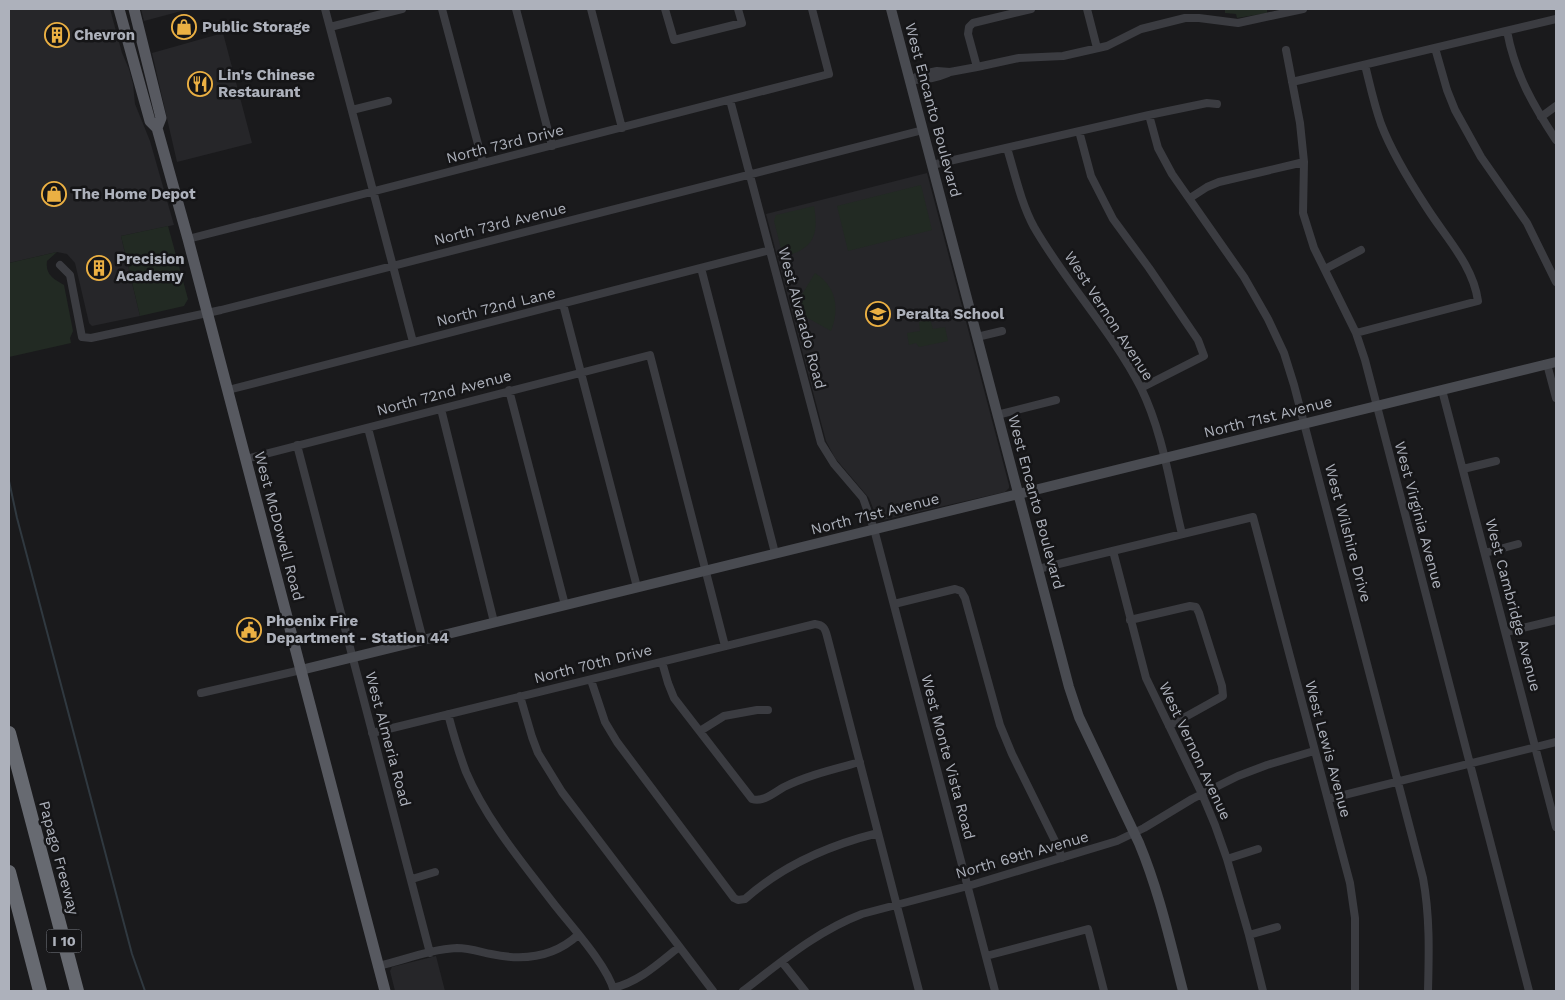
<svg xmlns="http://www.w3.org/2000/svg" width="1565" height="1000" viewBox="0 0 1565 1000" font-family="'Work Sans',sans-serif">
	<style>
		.built { fill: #262629 }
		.green { fill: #222a23 }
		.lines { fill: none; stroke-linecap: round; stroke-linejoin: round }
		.stream { stroke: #303940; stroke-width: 2 }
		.street { stroke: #3b3c41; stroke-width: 8 }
		.secondary { stroke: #494b51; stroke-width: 10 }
		.primary { stroke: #575960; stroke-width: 11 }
		.highway { stroke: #676a71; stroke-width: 14 }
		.labels { text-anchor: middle; stroke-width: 5; stroke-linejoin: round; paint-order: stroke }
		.shield { fill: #151517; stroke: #7f828a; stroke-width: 1 }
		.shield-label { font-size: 14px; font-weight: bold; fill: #adb1bb }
		.poi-label { font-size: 15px; font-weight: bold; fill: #adb1bb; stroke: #151517; text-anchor: start }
		.street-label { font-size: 15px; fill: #adb1bb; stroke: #151517 }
	</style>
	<rect width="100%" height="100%" fill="#1a1a1c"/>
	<path class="built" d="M9 9H110L122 53 129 69 133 84 135 104 150 141 174 225 121 236 140 316 92 326 89 323 75 263 67 254 57 252 9 263Z
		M141 9H189L144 21Z
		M223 33 252 143 177 162 152 53Z
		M927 173 1009 485V488L1005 492 883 520 877 518 869 498 835 458 826 441 766 214Z
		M436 956 445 991H395L390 971 392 967Z"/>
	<path class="green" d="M1225 9H1270L1267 10V13L1237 18 1236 14 1225 13Z
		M921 185 932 230 848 251 837 206Z
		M814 206C819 235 814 249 783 257L774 221 776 215Z
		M168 226 188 299 184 306 140 316 121 236Z
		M57 252 47 261C45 275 54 279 64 285L73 331 70 338 71 343 9 357V263Z
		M815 273C836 286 840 308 831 331L797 312 795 306Z
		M930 319 933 329 945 327 948 341 919 347 916 343 909 345 907 333 920 331 919 322Z"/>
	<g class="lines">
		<path class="stream" d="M9 481 17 518 132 954 145 991"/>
		<path class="street" d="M325 9 413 342
			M442 9 483 163
			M516 9 552 146
			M591 9 622 128
			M665 9 674 40 742 23 738 9
			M1087 9 1097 48
			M330 27 402 9
			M1507 31C1515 74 1533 105 1556 140
			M1435 48 1447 90 1455 110 1481 157 1527 223 1556 282
			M1286 50 1300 123 1304 162 1303 213 1314 248 1356 333 1365 360 1529 991
			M977 67 968 34 969 27 973 23 1031 9
			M910 80 923 74 937 71 950 72 977 67 1019 58 1063 56 1107 46 1141 29 1185 18H1199L1238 23 1303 9
			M914 80C927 80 936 78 948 73
			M1292 82 1556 19
			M730 100 821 443 834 464 863 498 874 529 995 991
			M352 110 388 101
			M1149 115 1158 148 1172 174 1244 277 1268 319 1284 353 1294 385 1423 878C1430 916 1429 953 1428 991
			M1541 117 1556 106
			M1079 131 1091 176 1113 219 1149 268 1198 340 1204 356 1141 388
			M1007 148C1015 174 1021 203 1034 227 1066 283 1112 331 1141 388 1163 433 1170 486 1182 534
			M932 165 1149 115 1207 103 1217 104
			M1190 198 1207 187 1219 182 1304 162
			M188 239 829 74 812 9
			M60 265 70 275 82 337 91 338 221 310 923 130
			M701 268 775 553
			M1325 269 1361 250
			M563 304 637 587
			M1356 333 1478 301C1473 265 1446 238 1427 208 1410 182 1392 153 1381 124 1374 104 1370 85 1365 65
			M977 337 1002 331
			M1547 364 1556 398
			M228 390 770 250
			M509 390 565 605
			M1442 390 1556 827
			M441 409 494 622
			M997 415 1056 400
			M368 428 423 640
			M297 445 430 953
			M246 459 650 355 725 646
			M1463 469 1496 461
			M1113 551 1146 678 1202 794 1215 825 1227 859 1249 935 1263 991
			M1485 553 1518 544
			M1038 569 1253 517 1350 883 1355 918V991
			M894 604 955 589 961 591 965 598 1000 725 1012 754 1057 845 1062 858
			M1130 620 1190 606 1196 607 1199 613 1222 686 1223 696 1169 726
			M1506 632 1556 620
			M662 662 668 683 674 698 752 799C763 803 775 792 784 787 808 775 835 769 860 762
			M591 680 605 722 617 742 734 898 738 900 745 899C783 865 830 845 878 833
			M201 693 301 670
			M520 696 532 737 538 753 562 792 713 991
			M448 714C453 733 459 753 466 772 487 821 522 862 554 904 572 927 607 965 614 991
			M700 731 724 716 757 710H768
			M372 733 815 624C823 625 825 628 827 636L919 991
			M1328 799 1556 742
			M1227 859 1258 849
			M412 879 435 872
			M1249 935 1277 927
			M986 956 1088 929 1104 991
			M782 962 805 991
			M378 966C404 960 431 949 457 948 469 948 481 952 491 954 523 961 553 958 578 935
			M613 988C639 982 659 963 679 947
			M743 991C781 962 817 931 862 914L968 886 1117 841 1144 828 1192 799 1238 776 1267 765 1314 751"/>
		<path class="secondary" d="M891 9 1069 687 1079 717 1139 843C1159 891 1170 941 1183 991
			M301 670 1556 362"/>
		<path class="primary" d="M119 9 150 121 157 128 188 239 385 991
			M134 9 161 118 157 128"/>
		<path class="highway" d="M9 733 77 991
			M9 872 40 991"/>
	</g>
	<defs>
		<symbol id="shop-ring" viewBox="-11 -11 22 22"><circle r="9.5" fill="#151517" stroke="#ebb043" stroke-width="1.5"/><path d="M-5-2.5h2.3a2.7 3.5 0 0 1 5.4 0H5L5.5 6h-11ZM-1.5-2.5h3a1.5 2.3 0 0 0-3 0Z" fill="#ebb043"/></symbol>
		<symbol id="building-ring" viewBox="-11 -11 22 22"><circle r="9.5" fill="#151517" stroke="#ebb043" stroke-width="1.5"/><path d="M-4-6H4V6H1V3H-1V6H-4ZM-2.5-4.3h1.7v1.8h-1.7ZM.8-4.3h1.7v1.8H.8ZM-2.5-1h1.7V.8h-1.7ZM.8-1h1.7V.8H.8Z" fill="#ebb043"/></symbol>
		<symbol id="restaurant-ring" viewBox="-11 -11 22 22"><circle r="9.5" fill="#151517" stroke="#ebb043" stroke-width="1.5"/><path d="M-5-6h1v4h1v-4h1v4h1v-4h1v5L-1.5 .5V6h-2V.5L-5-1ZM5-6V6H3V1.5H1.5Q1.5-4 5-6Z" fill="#ebb043"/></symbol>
		<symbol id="school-ring" viewBox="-11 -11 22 22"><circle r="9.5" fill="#151517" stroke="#ebb043" stroke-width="1.5"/><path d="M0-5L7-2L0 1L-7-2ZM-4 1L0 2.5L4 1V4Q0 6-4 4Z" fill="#ebb043"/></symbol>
		<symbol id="civic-ring" viewBox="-11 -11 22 22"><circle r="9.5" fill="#151517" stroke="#ebb043" stroke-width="1.5"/><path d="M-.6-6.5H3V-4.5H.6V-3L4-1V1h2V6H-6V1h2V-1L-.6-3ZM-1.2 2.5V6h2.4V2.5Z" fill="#ebb043"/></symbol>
	</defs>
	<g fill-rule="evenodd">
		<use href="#shop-ring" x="170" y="13" width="28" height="28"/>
		<use href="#building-ring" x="43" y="21" width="28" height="28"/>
		<use href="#restaurant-ring" x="186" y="70" width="28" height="28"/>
		<use href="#shop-ring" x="40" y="180" width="28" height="28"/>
		<use href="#building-ring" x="85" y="254" width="28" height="28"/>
		<use href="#school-ring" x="864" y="300" width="28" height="28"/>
		<use href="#civic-ring" x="235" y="616" width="28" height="28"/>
	</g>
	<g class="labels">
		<rect class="shield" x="46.5" y="929.5" width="35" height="23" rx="4"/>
		<g class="shield-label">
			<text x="64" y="946">I 10</text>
		</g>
		<g class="poi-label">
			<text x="202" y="32">Public Storage</text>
			<text x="74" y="40">Chevron</text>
			<text x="218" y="80">Lin's Chinese<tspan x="218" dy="17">Restaurant</tspan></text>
			<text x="72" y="199">The Home Depot</text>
			<text x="116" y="264">Precision<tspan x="116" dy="17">Academy</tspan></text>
			<text x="896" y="319">Peralta School</text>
			<text x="266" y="626">Phoenix Fire<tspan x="266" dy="17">Department - Station 44</tspan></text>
		</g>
		<g class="street-label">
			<text transform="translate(933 110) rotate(75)" y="5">West Encanto Boulevard</text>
			<text transform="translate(505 144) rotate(-14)" y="5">North 73rd Drive</text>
			<text transform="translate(500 224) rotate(-14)" y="5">North 73rd Avenue</text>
			<text transform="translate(496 307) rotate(-14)" y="5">North 72nd Lane</text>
			<text transform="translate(1109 316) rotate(57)" y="5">West Vernon Avenue</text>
			<text transform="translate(802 318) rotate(75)" y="5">West Alvarado Road</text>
			<text transform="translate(444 393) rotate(-15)" y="5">North 72nd Avenue</text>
			<text transform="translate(1268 417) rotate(-14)" y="5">North 71st Avenue</text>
			<text transform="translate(1036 502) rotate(75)" y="5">West Encanto Boulevard</text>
			<text transform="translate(875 514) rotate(-14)" y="5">North 71st Avenue</text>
			<text transform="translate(1419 515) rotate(75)" y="5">West Virginia Avenue</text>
			<text transform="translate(279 526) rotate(75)" y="5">West McDowell Road</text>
			<text transform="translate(1348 533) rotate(75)" y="5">West Wilshire Drive</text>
			<text transform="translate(1513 605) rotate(75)" y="5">West Cambridge Avenue</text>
			<text transform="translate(593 664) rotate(-14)" y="5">North 70th Drive</text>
			<text transform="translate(388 739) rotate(75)" y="5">West Almeria Road</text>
			<text transform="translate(1328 749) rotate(75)" y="5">West Lewis Avenue</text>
			<text transform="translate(1195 751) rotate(65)" y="5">West Vernon Avenue</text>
			<text transform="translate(948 757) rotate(75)" y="5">West Monte Vista Road</text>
			<text transform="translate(1022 855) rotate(-16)" y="5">North 69th Avenue</text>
			<text transform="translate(59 858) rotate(75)" y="5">Papago Freeway</text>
		</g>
	</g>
	<rect width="1565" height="1000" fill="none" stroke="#adb1bb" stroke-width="20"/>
</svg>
